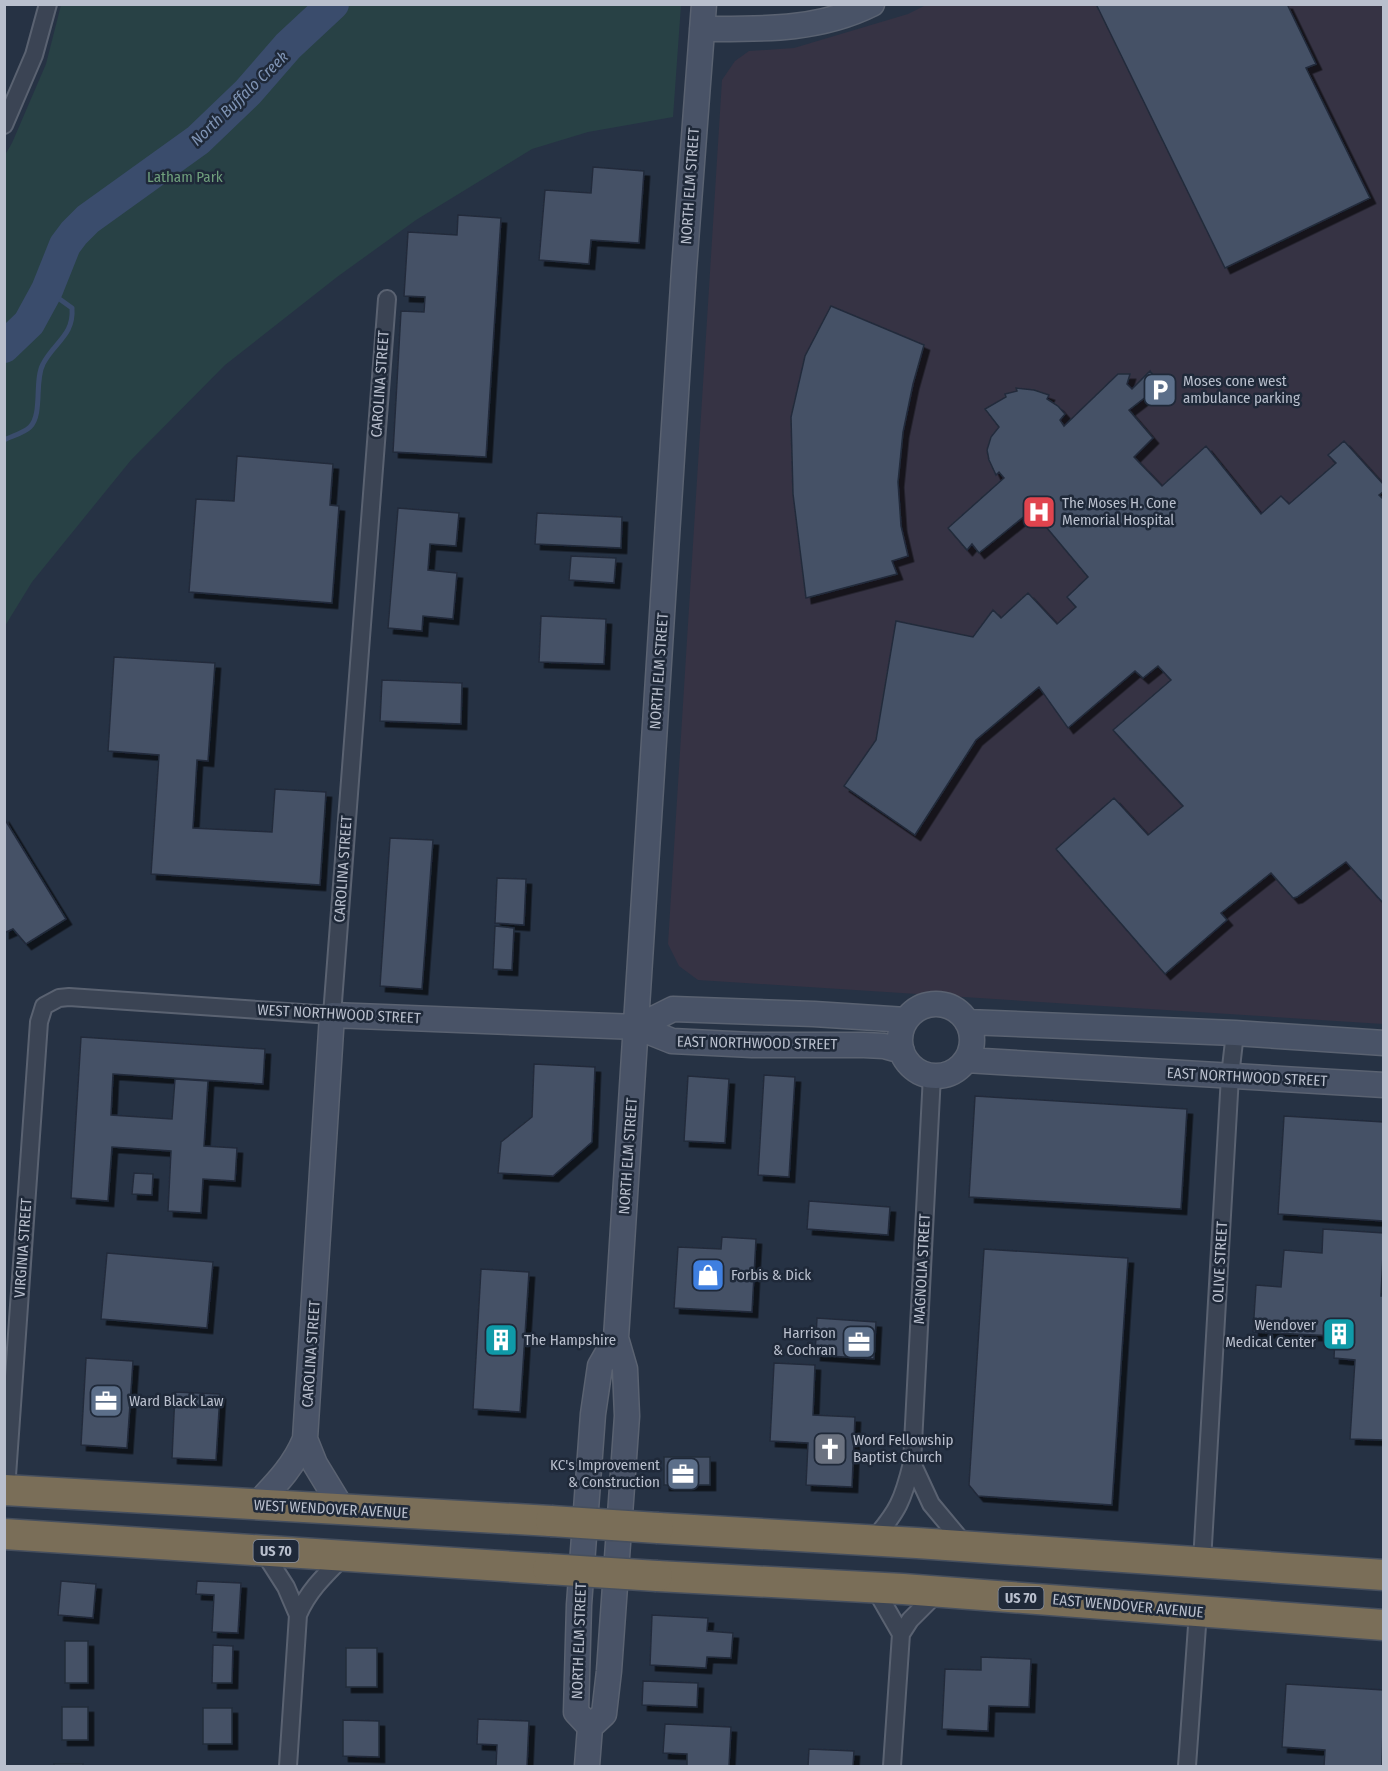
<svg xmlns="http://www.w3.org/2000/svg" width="1388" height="1771" viewBox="0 0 1388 1771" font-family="'Fira Sans Condensed',sans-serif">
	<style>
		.medical { fill: #363344 }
		.green { fill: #284145 }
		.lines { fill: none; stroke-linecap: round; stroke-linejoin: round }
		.stream { stroke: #3a4c6c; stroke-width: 5 }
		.river { stroke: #3a4c6c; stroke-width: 32 }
		.building { fill: #455166; stroke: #222b3b; stroke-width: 1.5; filter: url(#shadow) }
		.street-casing { stroke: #5a6271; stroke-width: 20 }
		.secondary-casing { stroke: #5a6271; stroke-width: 27 }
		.highway-casing { stroke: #464f5e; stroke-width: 33 }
		.street { stroke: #3b4454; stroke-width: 16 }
		.secondary { stroke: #495367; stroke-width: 24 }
		.highway { stroke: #7a6e58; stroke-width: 30 }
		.highway-bridge-casing { stroke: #464f5e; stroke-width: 33; stroke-linecap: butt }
		.highway-bridge { stroke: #7a6e58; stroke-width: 30 }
		.labels { text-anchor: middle; stroke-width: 5; stroke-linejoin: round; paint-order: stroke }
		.shield { fill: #1f2939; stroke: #8b92a1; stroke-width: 1.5 }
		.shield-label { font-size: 14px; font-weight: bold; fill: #b9bfcd }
		.park-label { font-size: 15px; fill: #6f9f7c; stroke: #1f2939 }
		.street-label { font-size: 15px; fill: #b9bfcd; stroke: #1f2939 }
		.poi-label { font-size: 15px; fill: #b9bfcd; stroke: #1f2939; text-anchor: start }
		.water-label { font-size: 16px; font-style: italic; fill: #7f94b5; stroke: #1f2939 }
	</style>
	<defs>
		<filter id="shadow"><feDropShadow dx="5.5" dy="5.5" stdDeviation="0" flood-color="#0009"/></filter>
	</defs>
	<rect width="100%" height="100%" fill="#263244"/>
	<path class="medical" d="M926 5H1383V1024L698 980 679 966 668 944 722 80 735 61 749 51 794 48 908 14Z"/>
	<path class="green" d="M61 5H681L673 117 588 132 532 149 416 220 337 277 225 365 131 460 32 582 5 626V155L12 143 46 64Z"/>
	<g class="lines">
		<path class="stream" d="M4 440C12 436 24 433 30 427 43 414 34 381 43 364 54 342 74 336 72 308L47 290"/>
		<path class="river" d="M4 347 29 323 47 290 65 245 74 233 88 219 198 140 248 92 288 46 333 4"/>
	</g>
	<path class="building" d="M1096 4H1287L1316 64 1306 68 1370 198 1225 268Z
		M593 167 644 171 639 243 591 240 589 264 539 260 545 190 591 193Z
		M458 215 501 218 486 457 393 452 401 311 424 312 425 297 404 296 408 232 457 235Z
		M831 306 924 345 913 384 903 432 898 482 901 526 908 556 892 561 897 574 806 598 793 494 791 417 805 356Z
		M1150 371 1156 379 1147 396 1129 410 1153 438 1134 457 1162 486 1206 446 1261 514 1281 496 1289 504 1336 463 1328 455 1344 441 1384 485V491L1379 495 1384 500V904L1346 862 1297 897 1293 898 1271 873 1221 913 1227 920 1165 974 1056 849 1114 798 1148 835 1183 806 1113 730 1171 680 1158 666 1143 678 1135 671 1068 728 1039 687 976 740 915 835 844 786 876 740 896 621 973 637 993 610 1001 618 1028 593 1057 624 1076 607 1067 597 1088 577 1032 510 979 553 972 544 967 550 948 528 1004 478 999 472 996 475 989 460 987 450 991 437 999 427 985 409 1006 397 1005 394 1017 391 1016 388 1034 390 1049 395 1047 399 1058 406 1065 414 1060 420 1064 426 1118 374H1130L1127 384 1132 389Z
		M237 456 333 464 330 505 339 506 332 603 189 592 196 499 234 501Z
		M398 508 459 513 456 546 430 544 428 570 457 573 453 619 423 616 422 631 388 628Z
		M537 513 622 517 621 548 535 544Z
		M571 556 616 558 614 583 569 580Z
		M541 616 606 619 604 664 539 662Z
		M114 657 215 663 208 761 197 760 193 828 272 832 275 789 326 792 320 885 151 874 159 755 108 751Z
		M382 680 462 683 461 724 380 721Z
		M4 818 66 919 26 944 13 929 4 933Z
		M390 838 433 840 422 989 380 986Z
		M497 878 526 879 524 925 495 923Z
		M495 926 514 928 512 970 493 969Z
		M81 1037 265 1049 263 1084 113 1074 111 1115 172 1119 175 1079 208 1081 204 1146 237 1148 235 1181 203 1179 201 1213 168 1211 171 1151 112 1147 108 1201 71 1198Z
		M534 1064 595 1067 592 1142 553 1176 498 1173 501 1142 532 1117Z
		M764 1075 795 1077 789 1177 758 1175Z
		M688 1076 729 1079 725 1143 684 1141Z
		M975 1096 1187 1109 1181 1209 969 1197Z
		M1284 1116 1384 1122V1221L1278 1214Z
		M134 1173 153 1174 152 1195 132 1194Z
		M809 1201 890 1207 888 1235 807 1229Z
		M1323 1229 1384 1233 1381 1296H1384V1440L1350 1439 1355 1360 1334 1358 1335 1336 1253 1332 1256 1285 1281 1287 1284 1250 1322 1253Z
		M722 1237 756 1239 752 1312 674 1308 678 1247 721 1249Z
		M984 1249 1128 1258 1112 1505 978 1496 969 1485Z
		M107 1253 213 1262 207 1328 101 1319Z
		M481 1269 529 1272 520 1412 473 1409Z
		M817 1318 876 1322 874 1359 815 1355Z
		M86 1358 133 1361 127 1448 81 1445Z
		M774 1363 815 1365 813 1415 855 1417 852 1487 806 1485 808 1443 770 1441Z
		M175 1392 220 1394 216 1460 172 1458Z
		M664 1457H710V1485H664Z
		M61 1581 96 1584 93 1618 58 1615Z
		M197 1581 241 1583 238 1633 212 1632 214 1595 196 1594Z
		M652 1615 708 1618 707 1631 733 1633 731 1658 707 1657 706 1668 650 1665Z
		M65 1641H88V1683H65Z
		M213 1645 233 1646 232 1683H212Z
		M346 1648H377V1687H346Z
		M981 1657 1031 1659 1029 1707 989 1706 988 1731 942 1729 945 1669 981 1670Z
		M643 1681 698 1683 697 1707 642 1705Z
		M1286 1684 1384 1690 1382 1766H1324L1325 1750 1282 1747Z
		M62 1707H88V1740H62Z
		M203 1708H232V1744H203Z
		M478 1719 529 1721 527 1766H496L497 1745 477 1744Z
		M343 1720 379 1721V1757L343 1756Z
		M665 1724 731 1727 729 1766H687V1754L663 1753Z
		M809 1749 854 1751 853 1766H808Z
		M54 1764H83V1766H54Z"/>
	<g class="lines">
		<defs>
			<path id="street" d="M4 125 34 55 48 4
				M912 1463 931 1504 966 1546
				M6 1490 39 1022 44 1006 59 998 69 997 332 1015 387 299
				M873 1540C898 1511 903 1500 912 1463L932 1075
				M263 1551 286 1587 298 1615
				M1202 1562 1230 1076 1235 1033
				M874 1587 901 1634
				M288 1766 298 1615C308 1591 325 1575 344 1556
				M892 1766 901 1634 910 1620 939 1591
				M1187 1766 1198 1612"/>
			<path id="secondary" d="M702 29C761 29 818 31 872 4
				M900 1040a36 36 0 1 1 72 0a36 36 0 1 1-72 0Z
				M967 1022 1235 1033 1384 1043
				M637 1027 673 1009 814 1014 906 1020
				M966 1060 1384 1085
				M305 1439 315 1464 343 1510
				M256 1505C276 1484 294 1466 305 1439L332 1015 637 1027 672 1041 752 1045H864L884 1046 902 1051
				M590 1727 576 1712 579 1605 593 1414 600 1366 616 1338
				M587 1766 590 1727 604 1714 609 1671 627 1416 625 1369 616 1338 684 269 704 4"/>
			<path id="highway" d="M4 1490 551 1521
				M658 1528 917 1543 1384 1575
				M4 1534 548 1569
				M657 1576 903 1589 1384 1625"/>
		</defs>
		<use href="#street" class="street-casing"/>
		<use href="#secondary" class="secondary-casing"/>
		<use href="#highway" class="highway-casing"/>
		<use href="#street" class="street"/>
		<use href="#secondary" class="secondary"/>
		<use href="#highway" class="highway"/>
		<defs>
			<path id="highway-bridge" d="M551 1521 658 1528
				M548 1569 657 1576"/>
		</defs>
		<use href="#highway-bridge" class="highway-bridge-casing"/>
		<use href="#highway-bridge" class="highway-bridge"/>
	</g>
	<defs>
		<symbol id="parking-square" viewBox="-11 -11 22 22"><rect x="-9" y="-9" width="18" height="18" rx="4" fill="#5c6f8a" stroke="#1f2939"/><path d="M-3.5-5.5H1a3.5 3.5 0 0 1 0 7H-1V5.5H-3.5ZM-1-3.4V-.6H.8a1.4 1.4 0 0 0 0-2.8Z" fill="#fff"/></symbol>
		<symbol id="hospital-square" viewBox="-11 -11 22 22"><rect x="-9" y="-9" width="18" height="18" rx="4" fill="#e0444e" stroke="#1f2939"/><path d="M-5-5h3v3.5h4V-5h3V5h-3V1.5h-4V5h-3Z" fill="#fff"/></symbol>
		<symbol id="shop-square" viewBox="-11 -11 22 22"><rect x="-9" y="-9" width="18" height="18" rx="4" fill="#3f7fe0" stroke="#1f2939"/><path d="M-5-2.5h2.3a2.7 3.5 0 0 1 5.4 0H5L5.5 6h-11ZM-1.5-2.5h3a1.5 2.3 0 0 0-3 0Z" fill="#fff"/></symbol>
		<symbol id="building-square" viewBox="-11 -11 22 22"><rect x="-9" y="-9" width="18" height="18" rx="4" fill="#0f9aa8" stroke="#1f2939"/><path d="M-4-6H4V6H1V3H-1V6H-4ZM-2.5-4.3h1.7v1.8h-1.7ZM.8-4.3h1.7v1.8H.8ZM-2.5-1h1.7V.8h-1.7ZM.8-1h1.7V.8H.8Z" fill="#fff"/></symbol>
		<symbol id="office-square" viewBox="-11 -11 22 22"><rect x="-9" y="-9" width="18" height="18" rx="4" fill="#5c6f8a" stroke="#1f2939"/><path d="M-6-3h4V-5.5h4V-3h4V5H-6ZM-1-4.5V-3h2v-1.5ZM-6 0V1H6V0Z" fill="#fff"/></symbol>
		<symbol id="church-square" viewBox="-11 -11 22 22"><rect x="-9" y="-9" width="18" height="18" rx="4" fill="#6b7280" stroke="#1f2939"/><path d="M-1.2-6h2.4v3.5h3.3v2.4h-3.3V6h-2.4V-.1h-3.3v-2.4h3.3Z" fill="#fff"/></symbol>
	</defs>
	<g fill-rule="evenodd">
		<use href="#parking-square" x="1141" y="371" width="38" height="38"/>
		<use href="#hospital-square" x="1020" y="493" width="38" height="38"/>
		<use href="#shop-square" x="689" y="1256" width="38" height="38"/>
		<use href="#building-square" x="1320" y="1315" width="38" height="38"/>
		<use href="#building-square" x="482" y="1321" width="38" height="38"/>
		<use href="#office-square" x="840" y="1323" width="38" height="38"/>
		<use href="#office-square" x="87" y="1382" width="38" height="38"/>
		<use href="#church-square" x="811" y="1430" width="38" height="38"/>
		<use href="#office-square" x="664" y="1455" width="38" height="38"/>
	</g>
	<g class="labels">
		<g class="shield">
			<rect x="253.5" y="1540" width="45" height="22" rx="4.5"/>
			<rect x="998.5" y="1587" width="45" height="22" rx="4.5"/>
		</g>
		<g class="shield-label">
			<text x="276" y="1556">US 70</text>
			<text x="1021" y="1603">US 70</text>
		</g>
		<g class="park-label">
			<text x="185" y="182">Latham Park</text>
		</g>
		<g class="street-label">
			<text transform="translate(690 186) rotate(-86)" y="5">NORTH ELM STREET</text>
			<text transform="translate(380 384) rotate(-86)" y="5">CAROLINA STREET</text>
			<text transform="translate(659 671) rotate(-86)" y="5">NORTH ELM STREET</text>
			<text transform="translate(343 869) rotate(-86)" y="5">CAROLINA STREET</text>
			<text transform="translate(339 1014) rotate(3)" y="5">WEST NORTHWOOD STREET</text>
			<text transform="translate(757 1043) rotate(1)" y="5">EAST NORTHWOOD STREET</text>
			<text transform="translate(1247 1077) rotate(3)" y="5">EAST NORTHWOOD STREET</text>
			<text transform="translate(628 1156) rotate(-86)" y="5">NORTH ELM STREET</text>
			<text transform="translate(23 1248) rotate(-86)" y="5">VIRGINIA STREET</text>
			<text transform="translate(1220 1262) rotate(-87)" y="5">OLIVE STREET</text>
			<text transform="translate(922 1269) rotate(-87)" y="5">MAGNOLIA STREET</text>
			<text transform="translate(311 1354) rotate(-86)" y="5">CAROLINA STREET</text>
			<text transform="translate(331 1509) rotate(3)" y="5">WEST WENDOVER AVENUE</text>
			<text transform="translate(1128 1606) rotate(5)" y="5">EAST WENDOVER AVENUE</text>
			<text transform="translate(579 1641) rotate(-88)" y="5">NORTH ELM STREET</text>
		</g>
		<g class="poi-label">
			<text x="1183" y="386">Moses cone west<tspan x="1183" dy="17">ambulance parking</tspan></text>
			<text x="1062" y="508">The Moses H. Cone<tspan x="1062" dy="17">Memorial Hospital</tspan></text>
			<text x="731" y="1280">Forbis &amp; Dick</text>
			<text x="1316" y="1330" text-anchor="end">Wendover<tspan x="1316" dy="17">Medical Center</tspan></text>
			<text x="836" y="1338" text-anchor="end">Harrison<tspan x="836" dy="17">&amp; Cochran</tspan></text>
			<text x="524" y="1345">The Hampshire</text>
			<text x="129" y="1406">Ward Black Law</text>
			<text x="853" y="1445">Word Fellowship<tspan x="853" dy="17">Baptist Church</tspan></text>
			<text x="660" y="1470" text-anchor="end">KC's Improvement<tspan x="660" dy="17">&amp; Construction</tspan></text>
		</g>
		<g class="water-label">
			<text transform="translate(239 98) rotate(-44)" y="6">North Buffalo Creek</text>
		</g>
	</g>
	<rect width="1388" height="1771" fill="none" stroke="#b9bfcd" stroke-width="12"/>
</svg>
